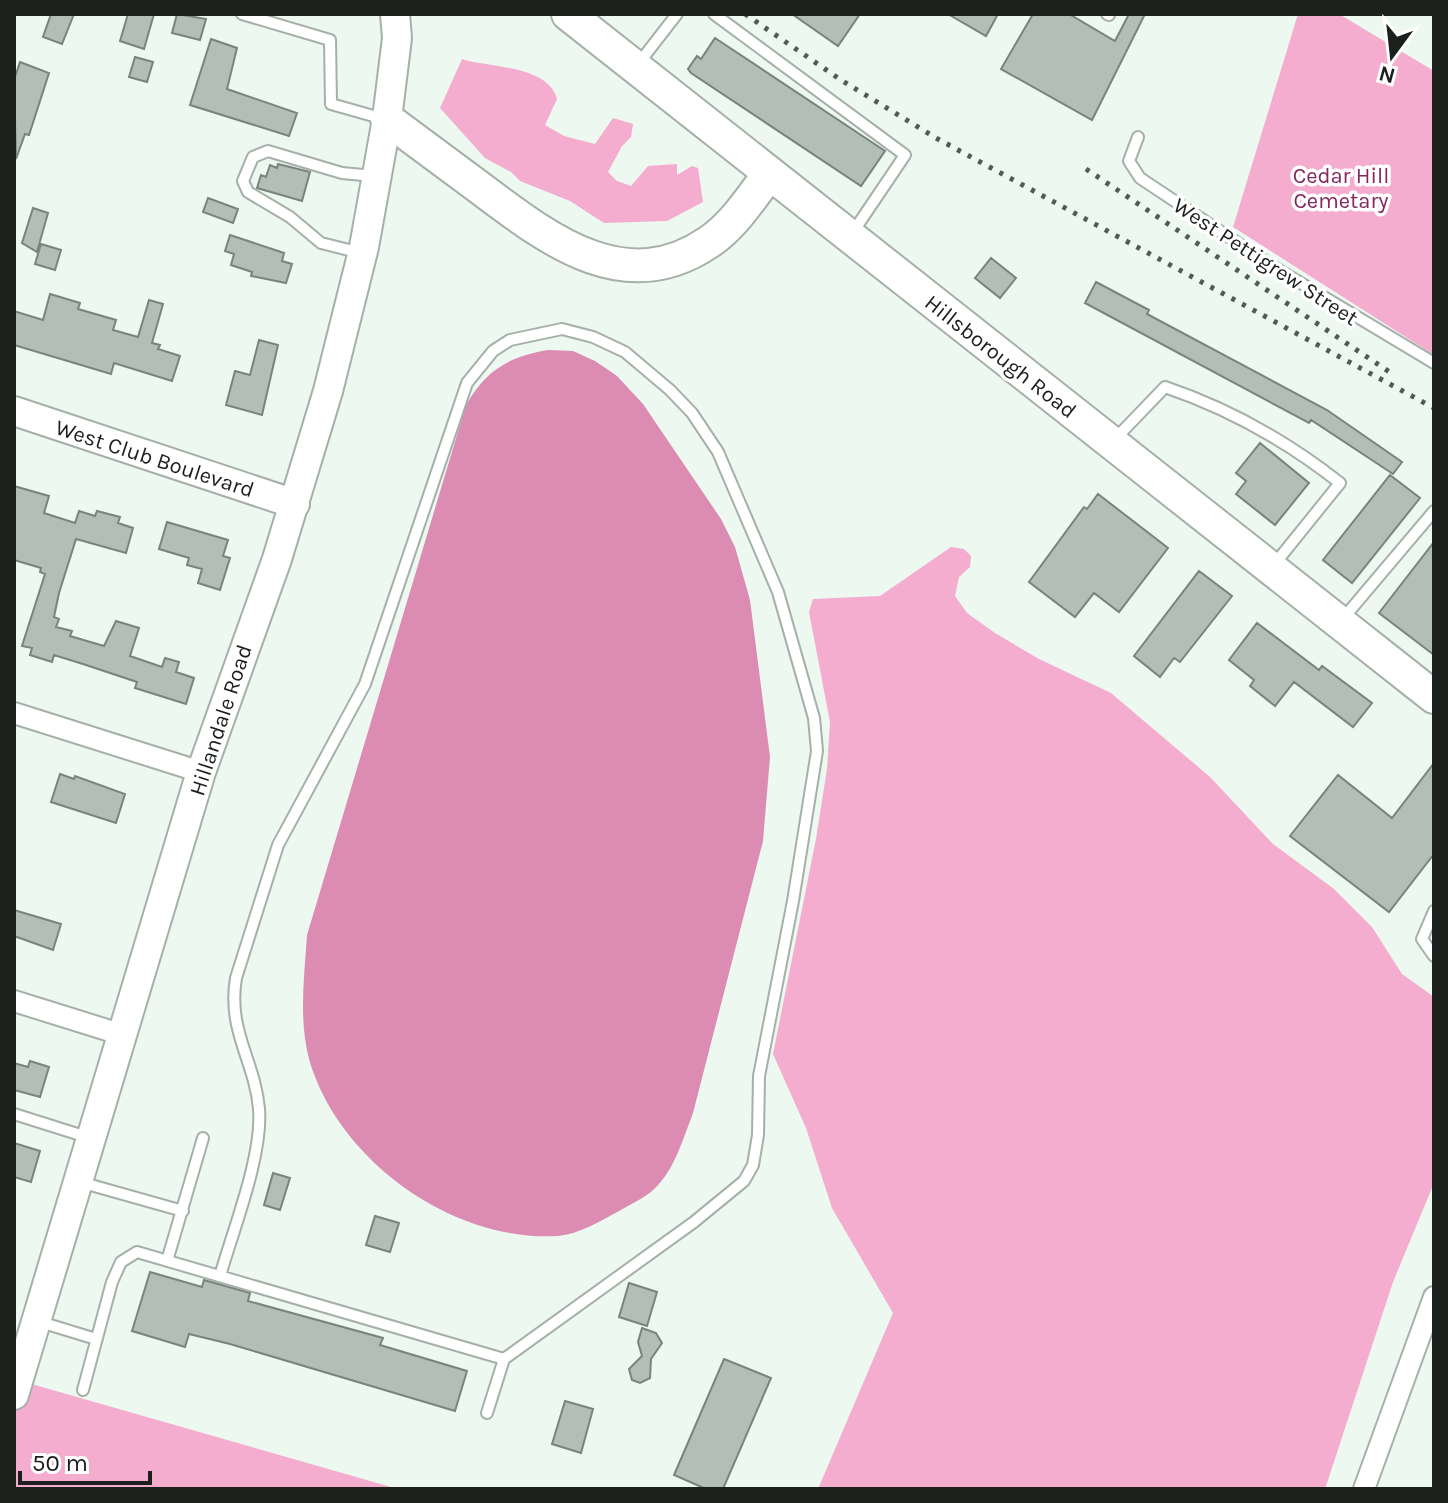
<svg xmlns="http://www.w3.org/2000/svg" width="1448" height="1503" viewBox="0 0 1448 1503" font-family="Karla,sans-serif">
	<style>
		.green { fill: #f4accf }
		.water { fill: #dc8bb3 }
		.building { fill: #b3beb7; stroke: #79847d; stroke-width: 2 }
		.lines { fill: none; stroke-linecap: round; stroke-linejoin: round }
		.lane-casing { stroke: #a5b0a9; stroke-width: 14 }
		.street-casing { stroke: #a5b0a9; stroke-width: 24 }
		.secondary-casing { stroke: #a5b0a9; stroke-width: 32 }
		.primary-casing { stroke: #a5b0a9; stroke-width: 36 }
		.lane { stroke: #fff; stroke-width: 10 }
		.street { stroke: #fff; stroke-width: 20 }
		.secondary { stroke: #fff; stroke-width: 28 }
		.primary { stroke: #fff; stroke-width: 32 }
		.rail { stroke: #535954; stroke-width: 5; stroke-dasharray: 4 8; stroke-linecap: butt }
		.labels { text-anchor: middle; stroke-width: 7; stroke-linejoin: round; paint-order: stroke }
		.park-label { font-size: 22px; fill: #85275d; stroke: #fff }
		.street-label { font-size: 22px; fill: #1c201d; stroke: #fff }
	</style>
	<rect width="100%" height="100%" fill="#ecf8f0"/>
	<path class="green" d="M1298 14H1339L1434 71V355L1233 227Z
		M462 59C489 68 548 65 557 99L545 125 564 136 595 144 613 118 633 124 631 137 622 146 608 172 617 181 631 186 648 166 677 164V175L692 166 698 168 703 202 667 221 604 223 570 201 520 181 511 172 485 158 440 108Z
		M951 547 964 549 971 556 970 567 959 577 955 596 967 613 995 633 1039 659 1111 693 1210 777 1273 844 1334 889 1372 927 1402 974 1434 997V1183L1393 1282 1325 1489H818L893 1313 832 1208 806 1128 773 1054 816 839 827 769 830 722 809 612 813 599 880 596Z
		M14 1379 398 1489H14Z"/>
	<path class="water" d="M548 350 573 351 595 361 617 376 643 404 721 519 735 547 750 600 770 757 763 841 693 1113C684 1136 676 1165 659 1184 649 1196 633 1203 619 1211 601 1221 579 1234 558 1236 458 1242 349 1168 314 1074 297 1030 304 981 307 935L466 405C486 370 508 357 548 350Z"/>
	<path class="building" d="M51 14H74L62 44 43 37Z
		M128 14H154L144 49 120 41Z
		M177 14 206 19 200 40 172 33Z
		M792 14H860L838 46Z
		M948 14H998L986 36Z
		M1033 14H1069L1115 41 1129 14H1145L1092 120 1001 69Z
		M715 38 885 151 861 186 691 73 688 69 697 56 701 59Z
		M211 39 237 48 227 89 297 113 289 136 190 105Z
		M135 57 153 62 147 82 129 77Z
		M20 62 49 73 29 135 25 134 16 159 14 80Z
		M278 164 310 172 302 201 257 188 261 175 266 177 270 165 277 168Z
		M208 198 238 209 233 223 203 212Z
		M33 208 48 213 37 252 22 243Z
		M230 235 284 253 282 261 292 264 286 283 251 276 252 272 231 265 234 254 225 251Z
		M41 244 61 250 55 270 35 264Z
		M991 258 1016 278 1000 298 975 278Z
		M1096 282 1149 310 1147 314 1327 410 1402 462 1393 474 1311 420 1309 423 1085 303Z
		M50 294 80 303 78 309 116 320 113 330 138 337 149 300 163 304 152 343 160 345 158 349 180 356 172 381 114 363 111 374 14 345V311L43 320Z
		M259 340 278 345 262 415 226 405 235 371 250 375Z
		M1260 443 1309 483 1275 525 1236 494 1246 481 1236 473Z
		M1390 475 1420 498 1352 583 1323 560Z
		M14 486 49 496 44 513 75 523 79 511 95 516 97 511 120 517 118 523 133 528 126 553 76 539 59 593 54 617 59 619 56 627 72 631 70 636 104 646 116 621 139 628 130 656 162 667 165 658 179 662 176 672 194 678 186 704 135 688 137 682 83 664 54 655 52 662 30 655 32 648 22 646 45 574 40 572 41 568 14 560Z
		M1098 494 1168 548 1119 612 1094 593 1075 617 1029 582 1084 507 1087 509Z
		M167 522 228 540 223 556 230 558 220 590 198 583 202 569 187 565 189 558 159 549Z
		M1434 542V655L1379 613Z
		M1199 571 1232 596 1180 662 1174 658 1160 677 1134 656Z
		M1257 623 1319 670 1322 666 1372 703 1353 727 1294 682 1275 706 1250 686 1254 680 1229 660Z
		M1434 763V854L1389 912 1290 836 1338 775 1392 818Z
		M60 774 74 779 75 776 125 794 116 823 51 802Z
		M14 910 61 924 53 950 14 936Z
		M30 1061 49 1067 40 1097 14 1090V1063L28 1067Z
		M14 1143 40 1151 31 1182 14 1177Z
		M273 1173 290 1178 280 1210 264 1205Z
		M375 1216 399 1223 390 1252 366 1245Z
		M150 1272 202 1287 204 1280 250 1293 248 1301 383 1338 380 1345 467 1371 455 1411 230 1344 189 1334 185 1347 132 1331Z
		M629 1283 657 1292 647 1326 619 1317Z
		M642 1328 656 1333 662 1343 651 1359 650 1378 640 1383 632 1380 629 1369 642 1356 638 1342Z
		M724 1359 771 1378 723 1489H706L674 1475Z
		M565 1401 593 1409 581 1453 552 1444Z"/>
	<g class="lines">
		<defs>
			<path id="lane" d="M242 14 330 40 331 104 384 119
				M714 14 905 155 851 235
				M1107 14 1109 15
				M639 63 677 14
				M1138 137 1129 161 1140 178 1274 267 1434 363
				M361 253 321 243 290 217 248 192 243 181 253 157 268 151 342 173 374 176
				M1116 438 1165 387C1227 408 1288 442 1340 483L1273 566
				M1341 621 1434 511
				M1434 911 1422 939 1434 956
				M14 1114 90 1138
				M80 1182 183 1211
				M167 1261 203 1138
				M220 1276C233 1230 263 1155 259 1109 255 1061 227 1031 236 978L278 845 365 684 467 383 493 351 510 340 562 329 593 337 625 352 670 390 692 413 718 452 778 592 814 718 817 751 793 901 759 1076 758 1135 753 1165 744 1181 694 1222 504 1359 487 1413
				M37 1321 96 1339
				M83 1390 112 1282 121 1262 137 1252 504 1359"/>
			<path id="street" d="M14 713 201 772
				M14 1001 123 1035
				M1364 1489 1434 1297"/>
			<path id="secondary" d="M14 411 295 504
				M14 1395 201 772 277 559 328 391 364 247 387 119 397 38 395 14"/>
			<path id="primary" d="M568 14 1434 697
				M387 119C418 142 449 165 480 188 547 238 624 300 709 242 734 225 751 198 769 174"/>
		</defs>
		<use href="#lane" class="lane-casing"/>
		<use href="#street" class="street-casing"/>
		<use href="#secondary" class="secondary-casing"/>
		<use href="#primary" class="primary-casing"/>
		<use href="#lane" class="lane"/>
		<use href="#street" class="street"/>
		<use href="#secondary" class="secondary"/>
		<use href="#primary" class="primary"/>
		<path class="rail" d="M745 14 841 80 936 138 1434 408
			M1086 169 1391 373"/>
	</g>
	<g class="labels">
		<g class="park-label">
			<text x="1341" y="183">Cedar Hill<tspan x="1341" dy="25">Cemetary</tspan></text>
		</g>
		<g class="street-label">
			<text transform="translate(1266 261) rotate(33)" y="8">West Pettigrew Street</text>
			<text transform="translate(1001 356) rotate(38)" y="8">Hillsborough Road</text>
			<text transform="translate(155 458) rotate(18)" y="8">West Club Boulevard</text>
			<text transform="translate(220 720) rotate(-72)" y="8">Hillandale Road</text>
		</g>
	</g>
	<rect width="1448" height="1503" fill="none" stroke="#1c201d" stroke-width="32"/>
	<g transform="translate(1392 56) rotate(195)" stroke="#ffffff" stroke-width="6" paint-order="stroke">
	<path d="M0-6L14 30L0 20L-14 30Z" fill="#1c201d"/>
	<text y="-12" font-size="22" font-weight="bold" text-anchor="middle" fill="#1c201d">N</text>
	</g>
	<path d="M20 1471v12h130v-12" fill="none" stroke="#1c201d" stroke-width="4"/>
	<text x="32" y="1471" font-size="24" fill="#1c201d" stroke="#ffffff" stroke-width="6" paint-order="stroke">50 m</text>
</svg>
